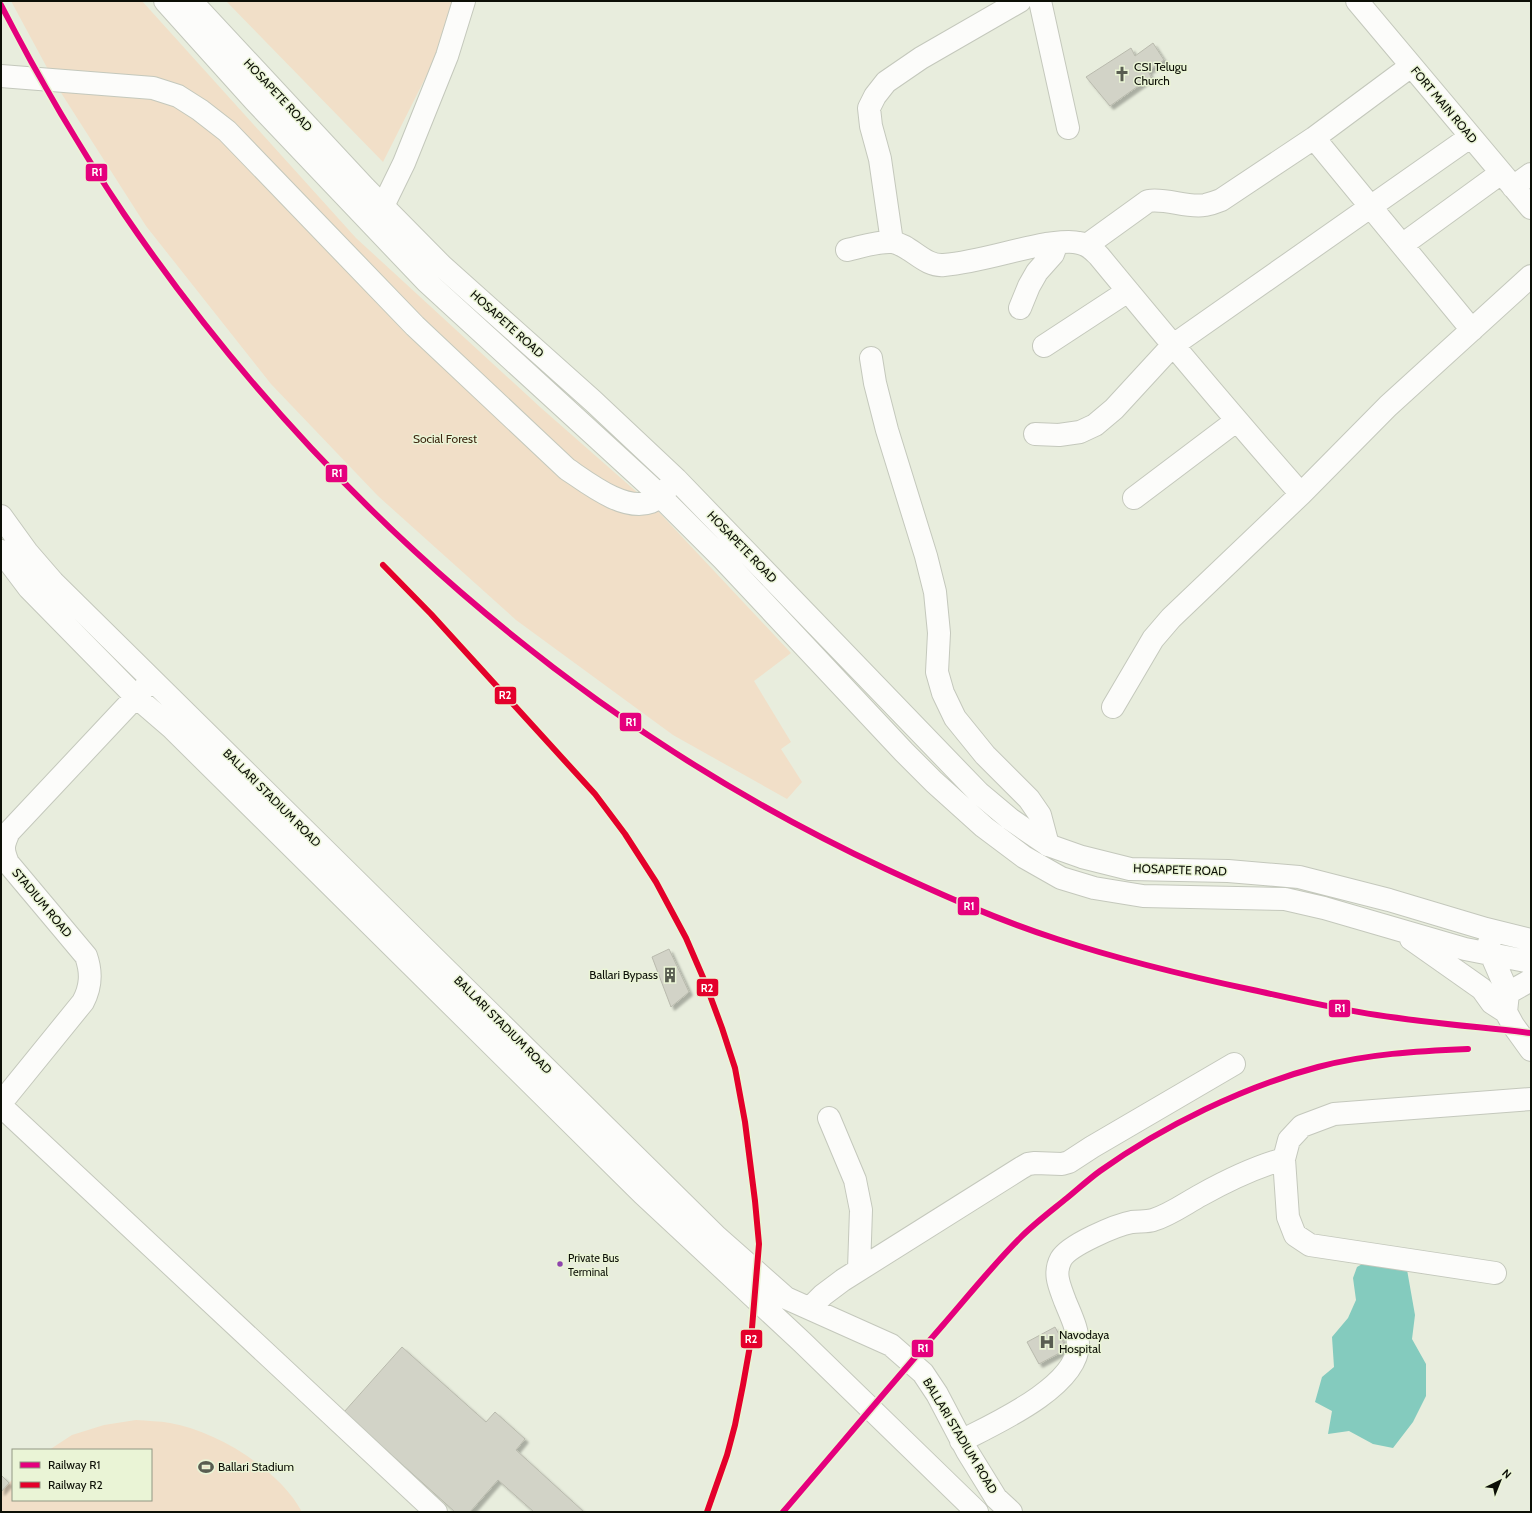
<svg xmlns="http://www.w3.org/2000/svg" width="1532" height="1513" viewBox="0 0 1532 1513" font-family="Cabin,sans-serif">
	<style>
		.green { fill: #f1dfc8 }
		.water { fill: #84cbbe }
		.building { fill: #d2d3c7; stroke: #b9baad; filter: url(#shadow) }
		.lines { fill: none; stroke-linecap: round; stroke-linejoin: round }
		.minor-casing { stroke: #c4c8bc; stroke-width: 24 }
		.highway-casing { stroke: #c4c8bc; stroke-width: 24 }
		.minor { stroke: #fcfcfa; stroke-width: 22 }
		.highway { stroke: #fcfcfa; stroke-width: 22 }
		.rail-1-casing { stroke: #eaf4d6; stroke-width: 9 }
		.rail-2-casing { stroke: #eaf4d6; stroke-width: 9 }
		.rail-1 { stroke: #e5007d; stroke-width: 6 }
		.rail-2 { stroke: #e4002b; stroke-width: 6 }
		.bus-dot { fill: #8e44ad; stroke: #eaf4d6; stroke-width: 1.5 }
		.labels { text-anchor: middle; stroke-width: 3; stroke-linejoin: round; paint-order: stroke }
		.bus-label { font-size: 11px; fill: #0c0f06; stroke: #eaf4d6; text-anchor: start }
		.poi-label { font-size: 12px; fill: #0c0f06; stroke: #eaf4d6; text-anchor: start }
		.street-label { font-size: 12px; fill: #0c0f06; stroke: #eaf4d6 }
		.park-label { font-size: 12px; fill: #3e2610; stroke: #eaf4d6 }
		.line-badge { stroke: #eaf4d6; stroke-width: 1.5 }
		.badge-label { font-size: 11px; text-anchor: middle; font-weight: bold; fill: #fff }
	</style>
	<defs>
		<filter id="shadow"><feDropShadow dx="3.5" dy="3.5" stdDeviation="1" flood-color="#0004"/></filter>
	</defs>
	<rect width="100%" height="100%" fill="#e8eddd"/>
	<path class="green" d="M11 1H142L356 238 540 407 655 508 791 653 754 681 791 742 781 749 802 782 787 799 673 735 516 620 378 496 271 384 146 226 58 88Z
		M226 1H464L383 162Z
		M136 1420C148 1421 159 1421 170 1423 217 1431 280 1470 302 1512H1V1475L9 1483 13 1479V1500H151V1450H49L72 1435 104 1425Z"/>
	<path class="water" d="M1376 1256 1406 1264 1415 1315 1412 1339 1426 1364V1396L1413 1422 1393 1448 1373 1444 1349 1431 1328 1434 1332 1411 1315 1402 1322 1377 1334 1367 1332 1337 1348 1318 1356 1300 1353 1278 1357 1267Z"/>
	<path class="building" d="M1153 43 1164 60 1148 71 1151 77 1110 106 1086 77 1131 48 1135 56Z
		M669 949 689 992 671 1007 652 957Z
		M1055 1327 1067 1349 1039 1364 1027 1342Z
		M402 1347 486 1422 495 1412 525 1439 516 1450 584 1512H534L498 1480 470 1512H455L344 1412Z
		M1 1475 9 1483 1 1492Z"/>
	<g class="lines">
		<defs>
			<path id="minor" d="M1040 1 1068 128
				M1357 1 1531 208
				M1314 138 1472 330
				M1513 187 1531 174
				M383 206 404 163 447 56 464 1
				M892 242 880 159 871 126 869 108 875 96 886 82 921 58 1020 1
				M1087 245 1148 201C1167 198 1186 208 1205 205 1210 204 1216 202 1221 200L1314 138 1411 66
				M1402 245 1501 173
				M847 250C861 247 877 241 892 242 911 245 924 267 944 265 978 262 1012 250 1046 244 1056 243 1069 240 1079 243 1088 244 1093 250 1099 256 1165 336 1232 416 1301 494
				M1020 308 1029 286 1037 272 1053 254 1057 243
				M1044 346 1128 291
				M871 358 875 383 887 430 926 556 935 592 939 633 937 672 943 693 955 718 985 755 1029 799 1040 815 1048 845
				M1035 434 1059 435 1080 432 1095 425 1114 409 1172 346 1470 137
				M1134 498 1236 421
				M1 516 27 552 53 582 717 1237 786 1298 891 1345 923 1373 937 1394 967 1451 996 1498 1011 1512
				M1 551 29 588 136 697 172 728 643 1194 802 1342 977 1512
				M1113 707 1153 639 1171 618 1301 494 1388 406 1531 276
				M1 1103 83 1002C91 987 92 973 86 956L8 863C2 849 3 845 9 832L146 686
				M1 1106 436 1512
				M829 1118 855 1180 861 1210 859 1269
				M1495 1273 1310 1245 1295 1235 1288 1217 1284 1159 1289 1140 1302 1126 1334 1114 1531 1099
				M810 1308 823 1295 843 1280 1021 1168 1028 1164 1035 1163 1062 1164 1069 1162 1092 1147 1234 1064
				M961 1441C994 1424 1077 1387 1078 1345 1078 1329 1071 1316 1065 1301 1060 1287 1053 1274 1061 1259 1069 1245 1116 1225 1132 1222 1139 1221 1147 1222 1153 1220 1170 1215 1186 1203 1201 1195 1228 1180 1255 1167 1284 1159"/>
			<path id="highway" d="M165 1 254 100 427 282 652 488 723 559 904 752 934 782 984 827 1024 857 1061 878 1094 888 1143 896 1285 899 1324 908 1465 949 1531 962
				M191 1 365 188 442 266 593 401 676 479 979 793 1010 819 1048 845 1082 857 1130 869 1228 871 1299 877 1389 900 1486 929 1531 940
				M1 76 153 88 178 96 200 110 227 131 415 326 567 469C588 483 624 512 651 502 658 499 664 491 670 486
				M1411 939 1482 989 1492 1003 1506 1012 1513 1025 1531 1050
				M1489 943 1491 954 1508 993 1506 1012
				M1508 993 1531 980"/>
		</defs>
		<use href="#minor" class="minor-casing"/>
		<use href="#highway" class="highway-casing"/>
		<use href="#minor" class="minor"/>
		<use href="#highway" class="highway"/>
		<defs>
			<path id="rail-1" d="M1 5C38 77 79 147 124 214 315 494 579 726 886 869 942 895 998 920 1057 939 1121 960 1187 976 1253 990 1294 999 1336 1009 1377 1015 1428 1023 1480 1027 1531 1033
				M783 1512C837 1449 889 1387 943 1325 969 1295 993 1265 1021 1237 1035 1223 1051 1211 1067 1198 1078 1189 1089 1179 1100 1171 1163 1126 1243 1087 1318 1067 1366 1054 1418 1051 1468 1049"/>
			<path id="rail-2" d="M383 565 431 614 595 794 625 834 656 882 686 938 705 982 722 1028 735 1068 745 1122 755 1201 759 1244 751 1340 743 1385 735 1425 727 1455 707 1512"/>
		</defs>
		<use href="#rail-1" class="rail-1-casing"/>
		<use href="#rail-2" class="rail-2-casing"/>
		<use href="#rail-1" class="rail-1"/>
		<use href="#rail-2" class="rail-2"/>
	</g>
	<defs>
		<symbol id="church-bare" viewBox="-9 -9 18 18"><path d="M-1.2-6h2.4v3.5h3.3v2.4h-3.3V6h-2.4V-.1h-3.3v-2.4h3.3Z" fill="#595d51" stroke="#eaf4d6" stroke-width="2.5" paint-order="stroke"/></symbol>
		<symbol id="building-bare" viewBox="-9 -9 18 18"><path d="M-4-6H4V6H1V3H-1V6H-4ZM-2.5-4.3h1.7v1.8h-1.7ZM.8-4.3h1.7v1.8H.8ZM-2.5-1h1.7V.8h-1.7ZM.8-1h1.7V.8H.8Z" fill="#595d51" stroke="#eaf4d6" stroke-width="2.5" paint-order="stroke"/></symbol>
		<symbol id="hospital-bare" viewBox="-9 -9 18 18"><path d="M-5-5h3v3.5h4V-5h3V5h-3V1.5h-4V5h-3Z" fill="#595d51" stroke="#eaf4d6" stroke-width="2.5" paint-order="stroke"/></symbol>
		<symbol id="stadium-bare" viewBox="-9 -9 18 18"><path d="M0-5a6.5 5 0 1 0 0 10a6.5 5 0 1 0 0-10ZM-3.5-1.8h7v3.6h-7Z" fill="#595d51" stroke="#eaf4d6" stroke-width="2.5" paint-order="stroke"/></symbol>
	</defs>
	<g fill-rule="evenodd">
		<use href="#church-bare" x="1111" y="63" width="22" height="22"/>
		<use href="#building-bare" x="659" y="964" width="22" height="22"/>
		<use href="#hospital-bare" x="1036" y="1331" width="22" height="22"/>
		<use href="#stadium-bare" x="195" y="1456" width="22" height="22"/>
	</g>
	<circle class="bus-dot" cx="560" cy="1264" r="3.5"/>
	<g class="labels">
		<g class="bus-label">
			<text x="568" y="1262">Private Bus<tspan x="568" dy="14">Terminal</tspan></text>
		</g>
		<g class="poi-label">
			<text x="1134" y="71">CSI Telugu<tspan x="1134" dy="14">Church</tspan></text>
			<text x="658" y="979" text-anchor="end">Ballari Bypass</text>
			<text x="1059" y="1339">Navodaya<tspan x="1059" dy="14">Hospital</tspan></text>
			<text x="218" y="1471">Ballari Stadium</text>
		</g>
		<g class="street-label">
			<text transform="translate(278 95) rotate(47)" y="4">HOSAPETE ROAD</text>
			<text transform="translate(1444 105) rotate(50)" y="4">FORT MAIN ROAD</text>
			<text transform="translate(507 324) rotate(42)" y="4">HOSAPETE ROAD</text>
			<text transform="translate(742 547) rotate(46)" y="4">HOSAPETE ROAD</text>
			<text transform="translate(272 798) rotate(45)" y="4">BALLARI STADIUM ROAD</text>
			<text transform="translate(1180 870) rotate(2)" y="4">HOSAPETE ROAD</text>
			<text transform="translate(42 903) rotate(50)" y="4">STADIUM ROAD</text>
			<text transform="translate(503 1025) rotate(45)" y="4">BALLARI STADIUM ROAD</text>
			<text transform="translate(960 1436) rotate(59)" y="4">BALLARI STADIUM ROAD</text>
		</g>
		<g class="park-label">
			<text x="445" y="443">Social Forest</text>
		</g>
	</g>
	<g class="line-badge">
		<rect x="85" y="163" width="23" height="19" rx="4" fill="#e5007d"/>
		<rect x="325" y="464" width="23" height="19" rx="4" fill="#e5007d"/>
		<rect x="494" y="686" width="23" height="19" rx="4" fill="#e4002b"/>
		<rect x="619" y="712" width="23" height="20" rx="4" fill="#e5007d"/>
		<rect x="957" y="896" width="23" height="20" rx="4" fill="#e5007d"/>
		<rect x="696" y="978" width="23" height="19" rx="4" fill="#e4002b"/>
		<rect x="1328" y="999" width="23" height="19" rx="4" fill="#e5007d"/>
		<rect x="740" y="1329" width="23" height="20" rx="4" fill="#e4002b"/>
		<rect x="911" y="1339" width="23" height="19" rx="4" fill="#e5007d"/>
	</g>
	<g class="badge-label">
		<text x="97" y="176">R1</text>
		<text x="337" y="477">R1</text>
		<text x="505" y="699">R2</text>
		<text x="631" y="726">R1</text>
		<text x="969" y="910">R1</text>
		<text x="707" y="992">R2</text>
		<text x="1340" y="1012">R1</text>
		<text x="751" y="1343">R2</text>
		<text x="923" y="1352">R1</text>
	</g>
	<rect width="1532" height="1513" fill="none" stroke="#0c0f06" stroke-width="4"/>
	<rect x="12" y="1449" width="140" height="52" fill="#eaf4d6" stroke="#919883"/>
	<rect x="20" y="1462" width="20" height="6" fill="#e5007d" stroke="#919883"/>
	<text x="48" y="1469" font-size="12" fill="#0c0f06">Railway R1</text>
	<rect x="20" y="1482" width="20" height="6" fill="#e4002b" stroke="#919883"/>
	<text x="48" y="1489" font-size="12" fill="#0c0f06">Railway R2</text>
	<g transform="translate(1500 1481) rotate(43)" stroke="#eaf4d6" stroke-width="3" paint-order="stroke">
	<path d="M0-3L7 15L0 10L-7 15Z" fill="#0c0f06"/>
	<text y="-6" font-size="11" font-weight="bold" text-anchor="middle" fill="#0c0f06">N</text>
	</g>
</svg>
